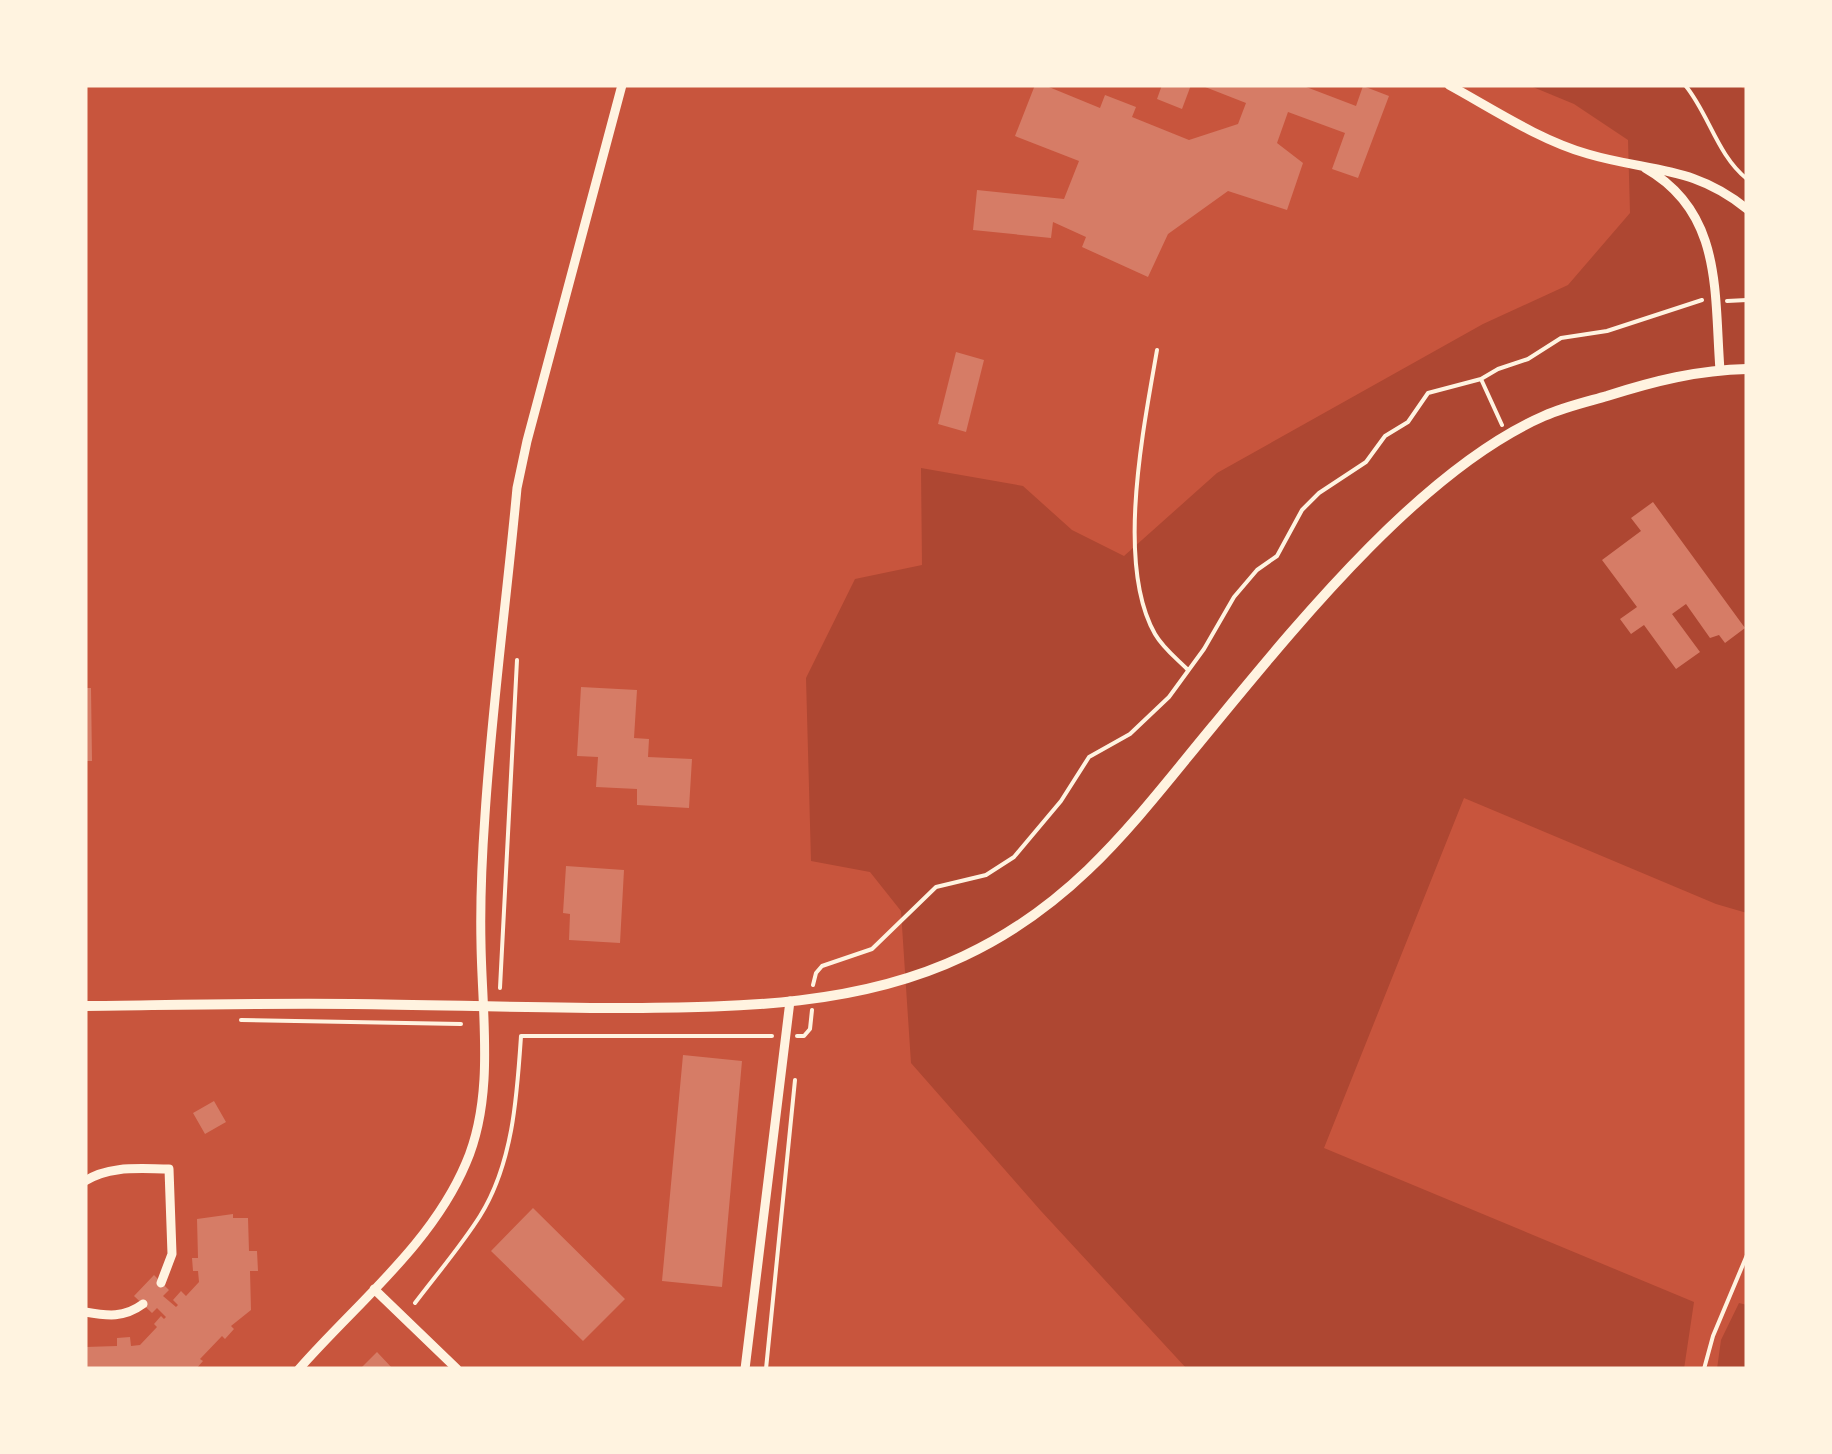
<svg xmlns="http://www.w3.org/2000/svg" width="1832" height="1454" viewBox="0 0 1832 1454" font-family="Cabin,sans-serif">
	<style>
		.green { fill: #ae4732 }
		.building { fill: #d67c66 }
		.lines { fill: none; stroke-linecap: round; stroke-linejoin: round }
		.path { stroke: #fff3e0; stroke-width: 4 }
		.service { stroke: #fff3e0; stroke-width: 4 }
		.minor { stroke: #fff3e0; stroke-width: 9 }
		.tertiary { stroke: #fff3e0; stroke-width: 10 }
	</style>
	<rect width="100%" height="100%" fill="#c8553d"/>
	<path class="green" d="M1528 85H1738L1747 91V913L1716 904 1464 798 1324 1148 1694 1302 1684 1369H1187L1041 1211 911 1063 901 911 870 872 811 861 806 678 855 579 922 565 921 468 1023 486 1072 530 1124 556 1217 473 1483 324 1568 285 1630 213 1628 140 1574 104Z
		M1739 1303 1747 1305V1369H1717L1721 1340Z"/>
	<path class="building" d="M1035 85H1044L1100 108 1105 95 1136 107 1132 117 1189 140 1238 124 1246 103 1200 85H1301L1356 106 1363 86 1389 96 1358 178 1332 169 1345 133 1288 112 1277 143 1303 163 1287 210 1228 191 1168 234 1148 277 1082 247 1086 237 1053 222 1051 238 973 230 977 190 1064 199 1079 161 1015 136Z
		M1162 85H1191L1182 109 1157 99Z
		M956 352 984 360 966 432 938 424Z
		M1653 502 1745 628 1725 643 1719 635 1710 638 1686 604 1672 614 1700 652 1676 669 1644 625 1631 634 1620 619 1637 607 1602 560 1641 531 1631 518Z
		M581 687 637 690 634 738 649 739 648 757 692 759 689 808 637 805V789L596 787 598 757 577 756Z
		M85 688H91L92 761H85Z
		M566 866 624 870 620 943 569 940 570 914 563 913Z
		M683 1055 742 1061 722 1287 662 1281Z
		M214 1101 226 1122 205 1134 193 1113Z
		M533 1208 625 1299 583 1341 491 1251Z
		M233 1214V1218H248L249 1251H257L258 1271H250L251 1310 231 1326 234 1329 225 1339 222 1336 200 1359 203 1361 196 1369H85V1347L117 1346V1338L130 1337 131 1346 140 1345 157 1327 154 1324 161 1316 164 1319 166 1317 157 1308 152 1313 134 1296 154 1275 169 1290 163 1296 176 1307 178 1305 173 1300 181 1291 186 1296 199 1282 198 1271H193L192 1258H198L197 1219Z
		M377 1352 393 1369H360Z"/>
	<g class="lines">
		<path class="path" d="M1685 85C1709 114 1717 155 1747 179
			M1727 301 1747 300
			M1157 350C1144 426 1115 564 1155 634 1163 648 1176 658 1187 669
			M1481 379 1502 425
			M813 985 816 973 822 966 872 949 936 887 986 875 1014 857 1061 801 1089 757 1130 734 1169 697 1204 649 1234 597 1257 570 1277 556 1302 510 1319 493 1366 462 1385 436 1408 422 1428 393 1481 379 1498 369 1528 359 1561 338 1607 331 1702 300
			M500 988 517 660
			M241 1020 461 1024
			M797 1036H804L810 1029 812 1010
			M415 1303C437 1274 461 1246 480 1216 513 1163 517 1096 521 1036H772
			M766 1369 795 1080"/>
		<path class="service" d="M1704 1369 1713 1336 1747 1255"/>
		<path class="minor" d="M1449 85C1493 109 1539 140 1588 154 1649 172 1693 165 1747 209
			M1645 168C1723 212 1714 292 1720 370
			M85 1181C110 1165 141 1169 169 1169L172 1254 161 1283
			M374 1289 457 1369
			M85 1312C108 1316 124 1318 143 1304
			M299 1369C356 1304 432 1244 466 1163 495 1096 482 1015 481 944 480 901 482 857 485 815 492 706 507 597 517 488L527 441 622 85
			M745 1369 790 1001"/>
		<path class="tertiary" d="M85 1006C174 1005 263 1003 352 1004 444 1005 536 1008 628 1008 742 1007 859 1006 964 956 1077 903 1136 819 1213 726 1297 624 1422 469 1544 416 1564 407 1586 402 1607 396 1654 381 1698 370 1747 369"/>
	</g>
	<rect width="1832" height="1454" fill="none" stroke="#fff3e0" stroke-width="175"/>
</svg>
